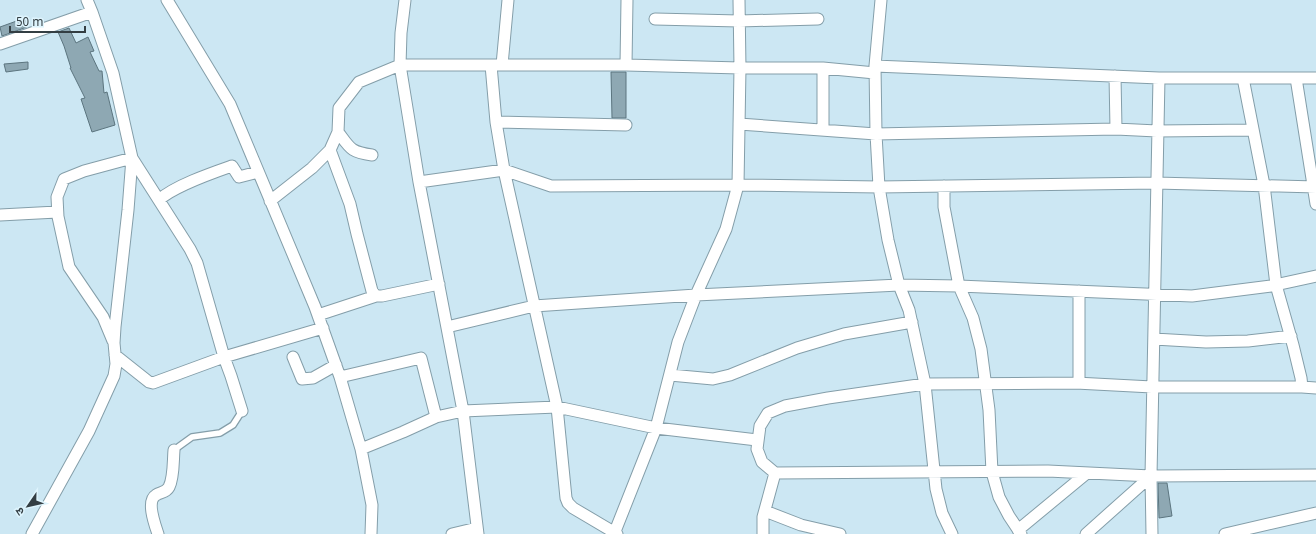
<svg xmlns="http://www.w3.org/2000/svg" width="1316" height="534" viewBox="0 0 1316 534" font-family="Georgia,'Noto Sans Devanagari',serif">
	<style>
		.building { fill: #8ea8b3; stroke: #5c757f }
		.lines { fill: none; stroke-linecap: round; stroke-linejoin: round }
		.lane-casing { stroke: #849ea9; stroke-width: 8 }
		.street-casing { stroke: #849ea9; stroke-width: 13 }
		.lane { stroke: #fff; stroke-width: 5.5 }
		.street { stroke: #fff; stroke-width: 11 }
	</style>
	<rect width="100%" height="100%" fill="#cce7f3"/>
	<path class="building" d="M25 18 27 27 2 36 0 27Z
		M69 28 76 43 88 37 94 51 90 52 99 71H102L104 93 107 92 115 125 92 132 81 99 85 98 70 68H71L64 46 58 32Z
		M28 62V69L6 72 4 64Z
		M611 72H626V118H612Z
		M1158 483H1167L1172 516 1159 518Z"/>
	<g class="lines">
		<defs>
			<path id="lane" d="M174 450 192 437 220 433 233 425 242 411"/>
			<path id="street" d="M167 0 230 104 315 307 340 377 361 449 372 505 371 534
				M405 0 401 33 400 65 419 182 463 411 478 534
				M881 0 875 66 876 134 879 187 888 240 899 285 909 310 925 384 936 489 942 513 952 534
				M655 19 739 21 818 19
				M0 44 92 12
				M491 65 496 122 504 170 557 407 566 498 568 503 573 508 617 534
				M502 65 508 0
				M626 65 627 0
				M875 66 1159 78H1316
				M1115 76 1116 129
				M1243 78 1264 185 1276 285 1293 345 1301 378 1302 387
				M1296 78 1316 204
				M496 122 626 125
				M739 124 876 134 1116 129 1157 131 1253 130
				M823 129V68
				M338 132C350 148 350 152 372 155
				M330 150 350 204 357 234 372 291 376 296H382L439 284
				M419 182 504 170 551 186 738 185 879 187 1156 183 1316 187
				M944 186V207L959 286 973 318 981 349 989 410 992 472 999 497 1009 516 1021 534
				M159 200C174 186 212 173 232 166L239 177 258 172
				M270 201 312 168 330 150 338 132 339 108 359 82 400 65H626L740 68H823L875 73
				M0 215 57 212 69 267 103 317 113 341
				M58 217 57 197 64 179 84 171 132 158 190 249 197 263 224 357 231 376 242 411
				M1079 291V383
				M318 315 376 296
				M447 327 534 306 696 295 899 285 959 286 1192 296 1271 286 1316 276
				M1154 339 1206 342 1248 341 1291 336
				M115 355 149 382 153 383 224 357 323 328
				M293 357 302 379 313 378 336 365
				M670 375 713 379 730 375 797 348 844 334 912 322
				M340 377 421 358 436 417
				M1316 388 1302 387H1152L1076 383 925 384 828 398 785 406 768 413 760 426 757 449 762 462 775 473 1048 471 1151 476 1316 475
				M361 449 403 432 436 417 463 411 557 407 656 428 757 440
				M765 511 801 525 840 534
				M1018 530 1087 473
				M32 534 89 431 114 376 116 364 114 343 115 327 128 210 132 158 113 73 92 12 87 0
				M158 534C155 525 146 501 156 495 160 492 166 493 169 487 174 477 173 461 174 450
				M452 534 477 528
				M614 534 656 428 678 342 696 295 726 229 738 185 740 68 739 0
				M763 534V517L775 473
				M1086 534 1151 476
				M1152 534 1151 476 1159 78
				M1225 534 1316 513"/>
		</defs>
		<use href="#lane" class="lane-casing"/>
		<use href="#street" class="street-casing"/>
		<use href="#lane" class="lane"/>
		<use href="#street" class="street"/>
	</g>
	<g transform="translate(28 506) rotate(236)" stroke="#def4fd" stroke-width="3" paint-order="stroke">
	<path d="M0-3L7 15L0 10L-7 15Z" fill="#333e43"/>
	<text y="-6" font-size="11" font-weight="bold" text-anchor="middle" fill="#333e43">उ</text>
	</g>
	<path d="M10 26v6h75v-6" fill="none" stroke="#333e43" stroke-width="2"/>
	<text x="16" y="26" font-size="12" fill="#333e43" stroke="#def4fd" stroke-width="3" paint-order="stroke">50 m</text>
</svg>
